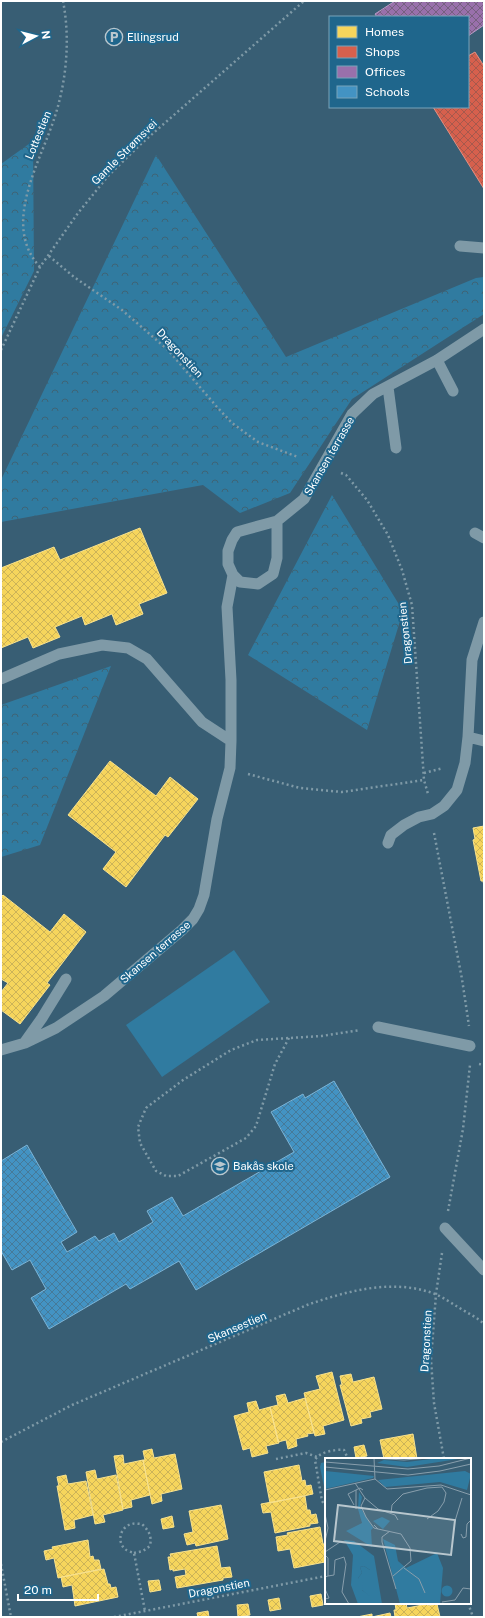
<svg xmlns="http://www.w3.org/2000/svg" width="485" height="1618" viewBox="0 0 485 1618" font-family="'Public Sans',sans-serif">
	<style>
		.forest { fill: url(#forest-crowns) }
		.park { fill: url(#park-tufts) }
		.pitch { fill: #307ba0 }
		.homes { fill: url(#homes-cross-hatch); stroke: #f9e28d }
		.shops { fill: url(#shops-cross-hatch); stroke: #e29082 }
		.offices { fill: url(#offices-cross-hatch); stroke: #b89bc4 }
		.schools { fill: url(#schools-cross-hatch); stroke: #7bb3d5 }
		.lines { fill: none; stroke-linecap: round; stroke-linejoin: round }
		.path { stroke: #7f9aa7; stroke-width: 2.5; stroke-dasharray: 2 3; stroke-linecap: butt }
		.service { stroke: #7f9aa7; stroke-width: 11 }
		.labels { text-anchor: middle; stroke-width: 4; stroke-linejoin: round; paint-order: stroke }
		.poi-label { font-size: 11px; fill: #fff; stroke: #1f668c; text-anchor: start }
		.street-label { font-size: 11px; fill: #fff; stroke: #1f668c }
		.inset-road { fill: none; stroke: #889eac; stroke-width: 1 }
		.view { fill: #b9c7ce; fill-opacity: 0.15; stroke: #b9c7ce; stroke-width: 2 }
		.inset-edge { fill: none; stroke: #fff; stroke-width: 2 }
	</style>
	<defs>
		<pattern id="forest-crowns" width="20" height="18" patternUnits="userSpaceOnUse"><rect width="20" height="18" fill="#307ba0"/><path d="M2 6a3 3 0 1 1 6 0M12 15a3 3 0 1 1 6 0" fill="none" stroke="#3e6476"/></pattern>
		<pattern id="park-tufts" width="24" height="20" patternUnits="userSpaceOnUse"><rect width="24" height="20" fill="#307ba0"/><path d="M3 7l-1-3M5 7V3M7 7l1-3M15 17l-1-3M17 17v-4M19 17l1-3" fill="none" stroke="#3e6476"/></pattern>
		<pattern id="homes-cross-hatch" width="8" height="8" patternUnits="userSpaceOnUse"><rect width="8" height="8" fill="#f6d55c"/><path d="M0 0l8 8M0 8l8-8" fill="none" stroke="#ccb358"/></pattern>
		<pattern id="shops-cross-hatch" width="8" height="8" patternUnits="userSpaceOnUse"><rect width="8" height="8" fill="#d6604d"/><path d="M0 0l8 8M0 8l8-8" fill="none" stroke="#a6594d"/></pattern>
		<pattern id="offices-cross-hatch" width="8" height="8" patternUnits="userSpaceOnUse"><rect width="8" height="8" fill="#9970ab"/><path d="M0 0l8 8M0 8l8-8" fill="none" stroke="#766080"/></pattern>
		<pattern id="schools-cross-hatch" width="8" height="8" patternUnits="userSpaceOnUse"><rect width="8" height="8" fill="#4393c3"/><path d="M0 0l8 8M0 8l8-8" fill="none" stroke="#467a99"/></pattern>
	</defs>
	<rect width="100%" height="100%" fill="#385e74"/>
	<path class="forest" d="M33 141 34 271 1 338V164Z
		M156 155 286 357 476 278 484 277V314L352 399 290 493 240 513 203 485 1 522V480Z
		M332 495 403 611 367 730 248 655Z
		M111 666 40 845 1 857V705Z"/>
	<path class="park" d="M326 1462V1496L320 1467 321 1463Z"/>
	<path class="pitch" d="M234 950 270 1002 162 1077 126 1025Z"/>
	<path class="homes" d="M140 528 167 593 139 604 143 614 116 625 112 614 85 625 82 616 55 627 60 637 33 648 28 637 1 648V568L54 547 60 560Z
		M110 761 156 796 170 777 198 799 168 837 165 835 126 887 103 869 116 852 68 815Z
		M484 826V886L483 881H481L473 840 475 839 473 828Z
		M3 895 50 932 64 914 86 932 47 983 50 985 20 1024 1 1010V992L8 983 1 979V897Z
		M332 1372 344 1420 323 1426 325 1434 315 1436 304 1393 320 1389 316 1376Z
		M351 1374 353 1382 374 1377 382 1409 370 1412 371 1417 361 1419 362 1423 351 1426 340 1385H342L340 1376Z
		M285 1394 288 1403 305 1398 314 1433 307 1434 308 1436 296 1439 297 1446 288 1449 286 1440 278 1442 270 1407 278 1405 276 1396Z
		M256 1401 259 1410 270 1407 279 1443 266 1446 268 1453 252 1457 250 1448 243 1450 234 1416 249 1412 247 1403Z
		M413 1434 417 1459H384L380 1440Z
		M364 1445 367 1456 356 1458 354 1447Z
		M152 1449 154 1458 175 1454 182 1489 161 1494 162 1501 152 1504 143 1460H145L143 1451Z
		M123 1455 124 1464 143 1460 150 1495 131 1500 132 1507 123 1509 114 1456Z
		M299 1465 302 1481 305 1480 306 1486 311 1485 313 1494 270 1503 264 1472Z
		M95 1470 97 1479 116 1475 123 1510 103 1515 105 1522 95 1524 86 1472Z
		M66 1475 68 1484 86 1481 93 1515 74 1520 75 1528 65 1530 57 1486H59L57 1477Z
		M305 1496 307 1510H310L311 1515 316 1514 318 1523 310 1524V1526L275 1533 271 1512 263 1513 261 1504Z
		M221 1505 228 1539 196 1546 195 1543 187 1545 184 1534 193 1532 189 1511Z
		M172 1516 174 1527 163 1529 161 1519Z
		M320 1527 323 1544H326V1566L325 1562 294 1568 290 1549 278 1551 276 1537 288 1535 287 1533Z
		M88 1540 90 1557 93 1556 94 1560H99L101 1569 58 1578 54 1558 46 1560 44 1551 53 1549 52 1547Z
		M217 1546 221 1568 230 1567 232 1577 223 1578V1580L177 1588 175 1577 186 1575 185 1569 173 1571V1569L170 1570 168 1557H171L170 1554Z
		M104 1569 108 1584H110L111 1588 116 1587 118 1597 75 1606 72 1585 63 1587 61 1577Z
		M159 1580 161 1590 150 1592 148 1581Z
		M321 1594 323 1605 312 1607 310 1596Z
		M279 1598 281 1609 270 1611 268 1600Z
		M395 1603H406L407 1608 428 1604V1606L437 1604 440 1617H395L394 1610H396Z
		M248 1604 250 1615 238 1617 237 1605Z
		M208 1611 209 1617H198L197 1613Z
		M390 1613 391 1617H357L372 1614V1617Z"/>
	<path class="shops" d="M475 52 484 66V189L433 107H468V56Z"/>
	<path class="offices" d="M395 1H484V25L468 36V17H377L375 14Z"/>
	<path class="schools" d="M334 1081 390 1177 196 1290 179 1261 130 1289 126 1284 49 1329 31 1298 46 1289 30 1260 12 1270 1 1251V1161L27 1145 77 1232 61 1242 67 1252 95 1236 99 1241 114 1233 119 1242 153 1222 147 1211 172 1197 183 1216 294 1152 271 1112 303 1094 305 1098Z"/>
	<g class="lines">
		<path class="path" d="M49 256 74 277 122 310 168 350 217 407 232 423 258 442 298 457
			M40 267C0 224 42 160 56 113 67 77 70 37 63 1
			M1 350 40 267 78 213 109 175 142 143 304 1
			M341 473 346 475 367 500 388 535 402 570 412 605 424 780 428 794
			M424 773 443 768
			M248 774 300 788 342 792 424 780
			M434 833 462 979 469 1026
			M289 1038 275 1064 256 1126 246 1138 178 1176H166L156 1171 140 1143 138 1127 146 1108 183 1080 231 1050 257 1040 322 1036 360 1030
			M479 1064 484 1065
			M448 1211 463 1129 470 1065
			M442 1253 436 1294 431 1360 434 1403 444 1459
			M1 1442 72 1405 307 1305C347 1291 393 1278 435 1294 443 1297 451 1303 458 1307 467 1313 477 1317 484 1324
			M276 1459 306 1453 317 1457
			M326 1507 322 1501 315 1460C319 1452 335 1449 344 1450L348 1459
			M134 1553 143 1551 150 1546C152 1536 149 1531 142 1524 139 1524 135 1523 132 1524 121 1526 116 1541 125 1549 127 1551 131 1552 134 1553L145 1611
			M1 1564 11 1617
			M468 1603 473 1617
			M114 1617 326 1576"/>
		<path class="service" d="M460 246 484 248
			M437 360 453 391
			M388 387 396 448
			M277 521V558L273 574 258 584 240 582 233 575 228 564V551L232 540 237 532 277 521 304 499 352 414 373 394 437 360 484 329
			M475 533 484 538
			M1 679 59 654 102 645 128 648 147 659 202 722 231 741
			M468 737 484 741
			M388 843 391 835 404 825 419 817 432 814 444 806 457 790 465 763 468 737 472 660 484 622
			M378 1027 470 1046
			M25 1042 42 1018 66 979
			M1 1050 25 1043 56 1028 104 996 182 930 193 919 199 909 204 895 217 819 230 768 231 741V680L227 607 233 575
			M445 1228 484 1270"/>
	</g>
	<defs>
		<symbol id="parking-ring" viewBox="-11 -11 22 22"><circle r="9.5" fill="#1f668c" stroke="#b9c7ce" stroke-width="1.5"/><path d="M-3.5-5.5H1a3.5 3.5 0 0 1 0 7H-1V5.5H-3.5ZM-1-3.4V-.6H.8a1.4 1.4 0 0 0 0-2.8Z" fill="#b9c7ce"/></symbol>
		<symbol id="school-ring" viewBox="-11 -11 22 22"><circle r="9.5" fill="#1f668c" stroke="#b9c7ce" stroke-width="1.5"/><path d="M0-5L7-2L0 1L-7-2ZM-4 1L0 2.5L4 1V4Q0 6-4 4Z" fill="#b9c7ce"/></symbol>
	</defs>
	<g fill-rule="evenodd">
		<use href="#parking-ring" x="104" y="27" width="20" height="20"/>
		<use href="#school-ring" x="210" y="1156" width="20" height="20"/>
	</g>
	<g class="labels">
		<g class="poi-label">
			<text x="127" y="41">Ellingsrud</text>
			<text x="233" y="1170">Bakås skole</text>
		</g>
		<g class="street-label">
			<text transform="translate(38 135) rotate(-68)" y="4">Lottestien</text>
			<text transform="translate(124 152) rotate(-45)" y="4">Gamle Strømsvei</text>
			<text transform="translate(180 353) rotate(47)" y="4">Dragonstien</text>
			<text transform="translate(329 456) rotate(-60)" y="4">Skansen terrasse</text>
			<text transform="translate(405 633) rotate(-96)" y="4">Dragonstien</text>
			<text transform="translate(155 952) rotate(-41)" y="4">Skansen terrasse</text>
			<text transform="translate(237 1327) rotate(-23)" y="4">Skansestien</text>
			<text transform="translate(426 1341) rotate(-87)" y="4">Dragonstien</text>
			<text transform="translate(219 1588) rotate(-11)" y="4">Dragonstien</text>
		</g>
	</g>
	<g transform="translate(325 1458)">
		<rect width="146" height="146" fill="#385e74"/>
		<path d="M39 108 45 112V139L37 132 33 120 37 115 35 109Z" fill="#307ba0"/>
		<path d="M114 0H139L82 9 52 5 59 2 82 4ZM0 13 20 15 49 18 48 20 0 31ZM140 13 146 16 142 32 115 24 60 29 53 22ZM34 34 37 39 35 49 48 70 46 72 47 89 21 73 37 65 33 51ZM57 59 65 63 58 71 48 63ZM58 81 70 87 73 103 81 110 112 95 118 110 115 146H75ZM19 82 29 83 49 98 57 146H33L26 127 28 97ZM39 108 45 112V138L37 132 38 124 33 120 37 115 35 109Z" fill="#307ba0" fill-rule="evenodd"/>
		<path d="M116.5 133a5.5 5.5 0 1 1 11 0a5.5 5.5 0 1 1-11 0Z" fill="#307ba0"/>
		<path class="inset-road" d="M47 0 79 2 103 0M49 0 50 21 62 31 116 27 146 37M0 4 83 11 114 8 146 0M0 9 83 17 115 13 146 6M30 25 40 40 36 48 41 59 49 70 53 71 49 67M0 32 50 21M40 40 53 51 70 57 73 62M29 47 23 36 35 30 38 32M31 51V32M66 55 67 47 78 36 102 30 117 29 121 35 119 44 113 53 102 61M0 56 3 70 0 83M130 63 137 40M53 71 76 76 85 90 86 103 68 118M65 73 57 79V84L71 131M136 76 138 80 141 79 142 66 146 62M0 94 15 84M0 97 3 100V118L0 119M79 110 94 121 100 135M3 118 9 117 10 102 19 99 21 106 17 134 24 146M0 131 4 140 0 141M117 144 130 142 138 130 146 131"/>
		<path class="view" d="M13 47 130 62 126 97 9 83Z"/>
		<rect width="146" height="146" class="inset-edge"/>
	</g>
	<rect width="485" height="1618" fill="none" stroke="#ffffff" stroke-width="4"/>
	<rect x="329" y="16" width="140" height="92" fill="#1f668c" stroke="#79a3ba"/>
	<rect x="337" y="26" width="20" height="12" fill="#f6d55c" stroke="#79a3ba"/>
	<text x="365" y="36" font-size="12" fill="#ffffff">Homes</text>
	<rect x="337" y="46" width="20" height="12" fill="#d6604d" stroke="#79a3ba"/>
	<text x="365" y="56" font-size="12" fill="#ffffff">Shops</text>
	<rect x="337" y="66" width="20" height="12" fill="#9970ab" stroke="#79a3ba"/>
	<text x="365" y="76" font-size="12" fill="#ffffff">Offices</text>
	<rect x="337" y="86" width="20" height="12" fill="#4393c3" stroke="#79a3ba"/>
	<text x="365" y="96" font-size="12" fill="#ffffff">Schools</text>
	<g transform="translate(36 36) rotate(83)" stroke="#1f668c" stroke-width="3" paint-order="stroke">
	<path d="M0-3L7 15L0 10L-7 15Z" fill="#ffffff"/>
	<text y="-6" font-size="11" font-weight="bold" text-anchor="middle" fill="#ffffff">N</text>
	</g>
	<path d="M18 1594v6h80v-6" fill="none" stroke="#ffffff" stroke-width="2"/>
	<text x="24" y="1594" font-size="12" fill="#ffffff" stroke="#1f668c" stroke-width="3" paint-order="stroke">20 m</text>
</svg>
